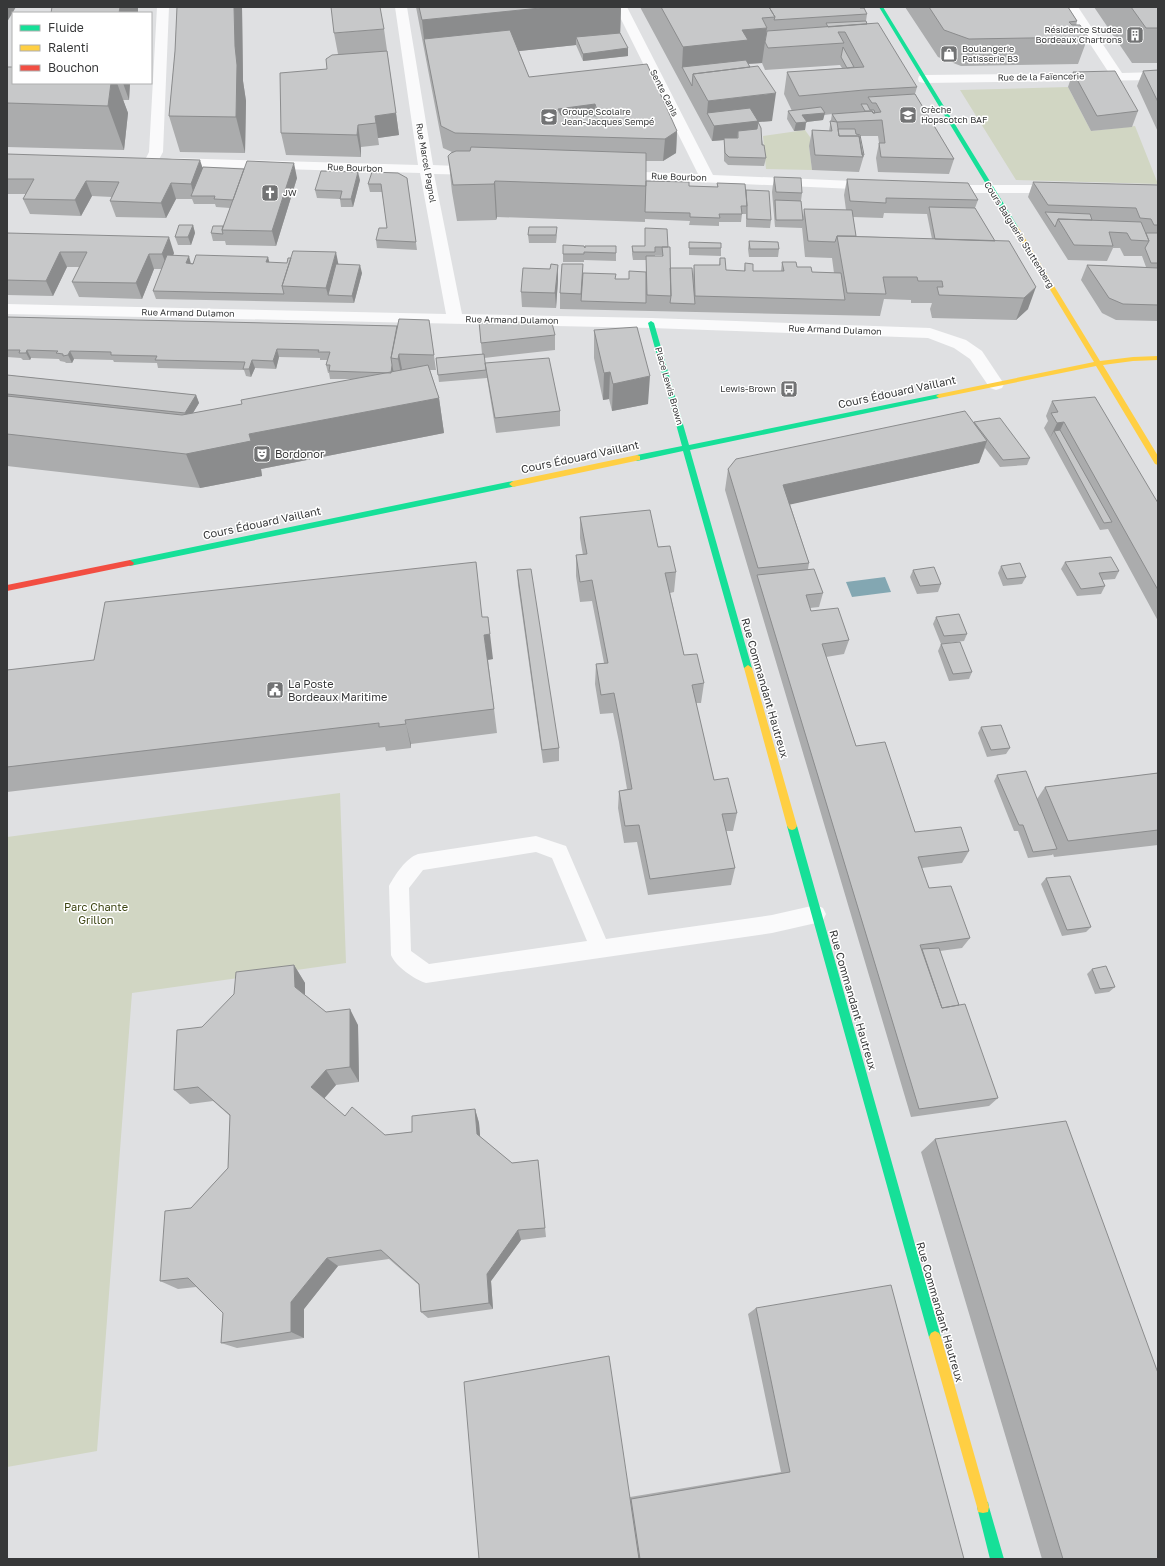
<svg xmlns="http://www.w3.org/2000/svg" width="1165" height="1566" viewBox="0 0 1165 1566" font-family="'Golos Text',sans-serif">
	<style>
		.green { fill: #d1d6c3 }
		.water { fill: #83a7b2 }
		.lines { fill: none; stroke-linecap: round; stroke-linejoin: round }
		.lane { fill: #fafafb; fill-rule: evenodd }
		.street { fill: #fafafb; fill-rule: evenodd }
		.fast { fill: #16e098; fill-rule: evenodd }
		.slow { fill: #ffcf43; fill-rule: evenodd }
		.jam { fill: #f24e42; fill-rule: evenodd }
		.wall { fill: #abacad; fill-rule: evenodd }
		.shaded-wall { fill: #8b8c8d }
		.building { fill: #c7c8c9; stroke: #8b8c8d; fill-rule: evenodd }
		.labels { text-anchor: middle; stroke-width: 3; stroke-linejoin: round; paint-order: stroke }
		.far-poi-label { font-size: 9px; fill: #373839; stroke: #fff; text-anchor: start }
		.far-street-label { font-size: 9px; fill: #373839; stroke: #fff }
		.street-label { font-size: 11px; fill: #373839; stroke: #fff }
		.poi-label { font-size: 11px; fill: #373839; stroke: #fff; text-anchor: start }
		.park-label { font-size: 11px; fill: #3d4513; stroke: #fff }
	</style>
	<rect width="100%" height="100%" fill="#dfe0e2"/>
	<path class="green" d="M1068 87 1091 131 1135 126 1158 184 1016 180 960 90Z
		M805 130 810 137 811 146H809L812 170 766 169 763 136Z
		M340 793 346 963 132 993 97 1451 7 1467V837Z"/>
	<path class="water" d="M885 577 891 592 852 597 846 582Z"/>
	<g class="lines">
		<path class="lane" d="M536 836 566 846 606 939 772 915 816 905 823 908 826 914 823 920 816 923 772 933 426 983C414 979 396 967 391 955L389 886C395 875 406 858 418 854ZM536 852 552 858 587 941 429 964 411 951 409 888 423 870Z"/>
		<path class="street" d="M157 7H169L163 152 156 165 151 166 146 165 144 162 149 152Z
			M395 7H407L433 165 480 167 485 168 487 171 485 174 480 175 434 174 462 314 651 318 930 328 966 340 982 351 1004 384 1002 388 996 390 990 388 970 359 954 348 928 338 651 328 7 314V304L446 314 420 173 172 166 167 165 165 162 167 159 172 158 418 165Z
			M615 7H627L713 175 875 182 880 183 882 186 880 189 875 190 611 178 609 175 611 172 616 171 698 174Z
			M1066 7H1078L1122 73 1158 72V80L924 83 919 82 918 79 919 76 924 75 1109 73Z
			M942 185H1061L1066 186 1068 189 1066 192 1061 193H942L937 192 935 189 937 186Z"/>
		<path class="fast" d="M879 7H883L1018 227 1017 228 1012 227Z
			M651 321 654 323 689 445 939 394 942 396 939 398 690 450 752 668 748 671 744 668 683 451 637 461 633 458 637 455 682 446 648 323Z
			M513 481 516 482V486L130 566 126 563 130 560Z
			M792 822 795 823 797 826 941 1337 939 1341 935 1343 931 1341 929 1337 787 826 789 823Z
			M983 1501 988 1502 989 1507 1004 1559H990L977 1507 978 1502Z"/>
		<path class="slow" d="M1015 225 1018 227 1100 361 1133 357 1158 356V360L1133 361 1103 365 1158 456V465L1155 464 1096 366 939 398 936 396 939 394 1094 362 1012 227Z
			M637 455 640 456V460L513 487 509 484 513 481Z
			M748 665 752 668 797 826 795 829 792 830 789 829 787 826 744 668Z
			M935 1331 939 1333 941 1337 989 1507 988 1512 983 1513 978 1512 977 1507 929 1337 931 1333Z"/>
		<path class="jam" d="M130 560 134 563 133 565 7 591V585Z"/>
	</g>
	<path class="wall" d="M177 7H242L243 81 246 101 245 153 180 152 169 116 175 51Z
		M416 7H621L620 33 628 56 583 61 576 45 519 51 529 77 677 131 676 153 663 161H646V181L689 186 717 187V183L745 193 746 190 771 220 770 228 746 227V214H742L741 222H719V226L689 225 690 221 645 219V222L497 217 496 220 457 221 452 192 448 156 452 152 443 148Z
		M640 7H859L867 14 866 21 867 24 917 87 915 94 954 159 949 174 878 172 876 158 879 143 878 136H860L864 155 859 172 812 170 809 146 812 130 829 131 832 114 824 115 823 120 806 122 805 130 794 131 787 119 788 111H792L784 94 787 72 842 68 840 65 765 70 762 63 748 64 772 121 758 122 766 158 764 166 728 165 724 161V140L712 141Z
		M905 7H1068L1077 21 1076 25 1088 37 1078 64 961 66 938 57Z
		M1094 7H1158V63H1132Z
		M384 29 399 135 378 138 379 145 361 147V157L286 155 281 133 338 54 334 33Z
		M7 67 13 83H130L129 100H123L128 113 124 150 7 147Z
		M1158 70V132L1137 86 1143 71Z
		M1073 72 1138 111 1132 127 1091 131 1068 87Z
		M7 154 203 167 297 178 276 246 226 245 225 241H213L211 233 223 226 230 208 216 207 215 204H194L192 199H176L166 218 116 217 110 201 112 197 92 196 81 216 30 214 23 199 26 194H7Z
		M774 177 802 193 801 201 803 217 804 209 846 210 844 195 847 179 978 200 975 208 995 241H1009L1028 309 1016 320 932 318 930 309 932 303H911V300L884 299 880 316 560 309V293L583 273 616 279H629L646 272V260H633L632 254V246H645V228L668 247 670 268 693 276 694 265H719L720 258 726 270 744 271 745 263 753 271H781L782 262 812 272 834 273 832 258 805 257 802 227V228L775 227 772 192ZM884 213 927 214 932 239 856 236 853 217 883 218ZM655 255H662V256H655Z
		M407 178 417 250 377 248 376 240 387 228 382 192H370L368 184Z
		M360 180 353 207H341L340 199 317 198 315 190Z
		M1033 182 1158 185V321L1116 320 1102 313 1081 280 1087 265 1146 267 1142 256H1124L1120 248H1113L1107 261 1068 260 1028 197Z
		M193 225 195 233 191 245H178L175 237Z
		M7 233 174 253 173 255 191 263 268 257 269 263 338 264 362 273 354 303 156 299 153 291 162 269H154L142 299 79 297 72 282 79 267H67L53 296 7 295Z
		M528 235H557L556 243H529Z
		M749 241 779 249 778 257H749L748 249Z
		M689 242 721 248V256L689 255Z
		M616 246V261L584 260V262H563V254L585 248Z
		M558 265V280L556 308 522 307 521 292 550 269Z
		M7 317 397 326 429 320 436 370H430L439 398 444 433 261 469 262 476 200 488 7 466V375L196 395 199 403 193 413 242 404 354 379H330L329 373H328L326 365 327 360H320V358L279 357 276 369 255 368 251 377 246 376 244 370 158 368 157 363 114 362 113 360 74 359 72 363H66L65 362 60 361 59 359 31 358 30 360H23L21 358 7 357Z
		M479 321 555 335V350L484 358 486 370 485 363 560 411V426L496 433 487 378 439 382 436 358 482 354Z
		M594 330 648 404 612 411 609 399 603 400 594 358Z
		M1052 401 1158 503V621L1108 529 1100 530 1044 428 1048 421 1046 416Z
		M974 422 1030 458 1027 465 1000 467 985 448 979 463 790 504 809 563 808 569 823 593 819 607 810 608 811 611 849 640 844 654 826 657 856 746 915 832 969 851 962 863 922 868 929 888 970 938 962 948 940 951 959 1005 998 1098 989 1106 911 1117 725 490 728 469 974 423Z
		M580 517 658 547 676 572 674 592 670 593 684 655 704 683 701 703H696L714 780 737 813 733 831H726L735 868 731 885 648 895 637 842 624 843 618 808 619 791 627 789 619 742 613 713 600 714 595 684 596 664 604 663 592 601 580 602 576 576V555H583L580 538Z
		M1065 562 1119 571 1115 579 1102 580 1105 586 1101 594 1077 596 1061 569Z
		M1001 566 1026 577 1022 584 1003 586 998 573Z
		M517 570 559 748V761L543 763 518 585Z
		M913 570 941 584 938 592 917 594 910 577Z
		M936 617 967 634 964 641 941 644 933 624Z
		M941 644 972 672 969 679 949 681 938 651Z
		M493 659 488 660 497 733 411 744V748L386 751 385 747 7 792V670Z
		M981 727 1010 748 1006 754 987 757 978 733Z
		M1158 773V845L1054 857 1053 854 1052 855 1028 858 1018 831H1014L994 781 997 775 1037 799 1045 787Z
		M1046 878 1091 927 1086 932 1062 936 1041 884Z
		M294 965 305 983V995L326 1012 358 1025 359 1082 336 1085 324 1098 345 1116 385 1135 412 1132 475 1109 479 1123 480 1137 512 1163 538 1160 546 1237 521 1240 491 1281 493 1309 428 1318 421 1312 419 1285 389 1259 338 1266 304 1309V1338L237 1348 221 1343 223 1313 196 1287 178 1289 160 1281 191 1208 228 1168 230 1116 213 1101 190 1104 174 1090 202 1027Z
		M1092 969 1115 987 1109 992 1095 994 1087 974Z
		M935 1139 1158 1559H1042L921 1152Z
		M756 1308 964 1559H479L630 1497 781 1472 748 1314Z"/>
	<path class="shaded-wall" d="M7 7H16L7 22Z
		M120 7H138V13H119Z
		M234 7H242L243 81 246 101 245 153 236 117Z
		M550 7H621L620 40 576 37V45L428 61 424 39 422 20Z
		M767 28 762 63 745 64 693 74 682 67 683 47 742 30Z
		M628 48V56L583 61V54Z
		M111 83H117L128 113 124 150 108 106Z
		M123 83H130L129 100Z
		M776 93 772 121 758 122 756 136 738 131 737 139 724 138V140L712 141 714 126 707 113 708 101Z
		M595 104 594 126 559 131 558 109Z
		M396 113 399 135 378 138 379 145 375 116Z
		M825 113 823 120 806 122 805 130 794 131 796 123 802 115Z
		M358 125 361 147V157L357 135Z
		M677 131 676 153 663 161 665 139Z
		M200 160 205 175 194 196 191 184Z
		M294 163 297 178 276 246 272 231Z
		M358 172 360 180 353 207 351 199Z
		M86 181 92 196 81 216 75 200Z
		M495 181 497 217 496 220 494 184Z
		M171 183 176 199 166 218 161 203Z
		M193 225 195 233 191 245 188 237Z
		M169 237 174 253 168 269 162 254Z
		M60 252 67 267 53 296 46 281Z
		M336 252 339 267 328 295 326 288Z
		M149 254 154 269 142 299 136 283Z
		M189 256 191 264 186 263Z
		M268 257 270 265 266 262Z
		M360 265 362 273 354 303 352 296Z
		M558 265V280L556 308 555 293Z
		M1036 287 1028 309 1016 320 1024 298Z
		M277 349 279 357 276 369 273 361Z
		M27 350 31 358 30 360 26 353Z
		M70 351 74 359 72 363 68 355Z
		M399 354 402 369 401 374 398 359Z
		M252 360 255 368 251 377 249 369Z
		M392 365 394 373H391Z
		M610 372 609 399 603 400 604 373Z
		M650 376 648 404 612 411 613 384Z
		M196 395 199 403 188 421 185 413Z
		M439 398 444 433 261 469 262 476 200 488 186 454 249 434Z
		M1064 422 1057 437 1054 431 1050 438 1057 423Z
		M987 441 979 463 779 507 783 485Z
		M490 634 493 659 487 660 484 635Z
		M405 720 411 744V748L406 724Z
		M294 965 305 983V1004L295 987Z
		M350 1009 358 1025 359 1082 350 1067Z
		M326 1070 336 1085 322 1101 311 1087Z
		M475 1109 479 1123 481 1147 477 1134Z
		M518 1230 521 1240 491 1281 493 1309 489 1303 487 1274Z
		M327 1258 338 1266 304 1309V1338L291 1332V1302Z"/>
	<path class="building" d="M52 7H120L119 13H51Z
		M177 7H234L235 46 237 65 236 117 169 116 175 51Z
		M331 7H380L384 29 334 33Z
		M419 7H550L422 20Z
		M661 7H769L775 17 762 18 767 28 742 30 748 40 683 47Z
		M769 7H859L860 8H864L867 14 774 20 775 17Z
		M929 7H1068L1077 21 1069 22 1072 25H1080L1088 37 969 39 944 30Z
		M1131 7H1158V28H1146Z
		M866 21 867 24 828 27 826 23Z
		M878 23 917 87 864 90 799 96 787 72 864 67 845 32H838L844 43 768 48 765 42 767 31Z
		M510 30 529 77 647 64 677 131 665 139 455 133 441 126 424 39ZM595 104 599 116 561 115 558 109Z
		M620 33 628 48 583 54 576 37Z
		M843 47 854 67 847 68 841 57Z
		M387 51 396 113 375 116 376 123 358 125 357 135 281 133 280 73 327 69 326 59 332 55Z
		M746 60 750 67 693 74 692 86 682 67Z
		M758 66 776 93 708 101 693 74Z
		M7 67H13V83H111L108 106 7 103Z
		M1158 70V102L1143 71Z
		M1115 71 1138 111 1097 116 1073 72Z
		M915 94 954 159 881 157 879 143H885L882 120 837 122 832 114 872 111 873 113 881 112 876 103H872L868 97Z
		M861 104H867L870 110H874L875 113H873L872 111H865Z
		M821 107 825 113 802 115 807 122 796 123 788 111Z
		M750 108 758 121 714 126 707 113Z
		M830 121 837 122 839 136H859L863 157 815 155 812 130 832 131Z
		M758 122 761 128 762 145H764L766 158 729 157 725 153 724 138H738V131L757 129Z
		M838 129H855L856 134 860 135 864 155H862L859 136H839Z
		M471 147 646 153V186L495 181 494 184 453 185 448 156 451 153 456 151H470Z
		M7 154 200 160 191 184 171 183 161 203 110 201 119 182 86 181 75 200 23 199 34 179H7Z
		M247 161 294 163 272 231 222 230Z
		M203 167 244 169 233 200 214 199 215 196H191Z
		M321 171 358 172 351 199H340L342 191 315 190Z
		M372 172 398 173 407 178 416 242 376 240 379 228H387L381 184H368Z
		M774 177 801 178 802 193 776 192Z
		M847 179 968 183 978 200 886 198V203L850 201Z
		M646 181 689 182V186L718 187 717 183 745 184 747 206 746 190 769 191 771 220 747 219V206H741L742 214H719L720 218 690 217V213L645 212Z
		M1033 182 1158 185V225H1154L1151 219 1140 218 1136 208 1048 205Z
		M775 200 801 201 803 220H776Z
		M929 207 975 208 995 241 935 239Z
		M804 209 852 210 856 236H837L835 242 808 241Z
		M1045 212 1090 214 1092 220 1058 219 1055 227Z
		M1058 219 1141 222 1149 241 1131 240 1127 233 1109 232 1113 246 1074 245Z
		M179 225H193L188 237H175Z
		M213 226H223L222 230 223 234 211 233Z
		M529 227H557L556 235H528Z
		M645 228 667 229 668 247H655V252H633L632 246H645Z
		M7 233 169 237 162 254H149L136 283 72 282 87 252H60L46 281 7 280Z
		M1146 233H1158V263H1151L1145 248 1149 241Z
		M837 236 1009 241 1036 287 1024 298 939 295 937 287H943L942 281H918L917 277H883L886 294 847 293Z
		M749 241 778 242 779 249H750Z
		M689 242 721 243V248H689Z
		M563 245 584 246 585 248V246H616V253L584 252V254H563Z
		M662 247H670L671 296 647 295 646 256H663Z
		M293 251 336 252 326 288 282 286Z
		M167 255 189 256 186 263 193 264 196 255 268 257 266 262 287 263 288 258H291L282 286 284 294 153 291Z
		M720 258H725L726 270 745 271V263L753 264V271H784L782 262H796L797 267H811L812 272 841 273 845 300 695 296 694 265H720Z
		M336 264 360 265 352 296 328 295Z
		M551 264 558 265 555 293 521 292 523 268 550 269Z
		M562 264H583L581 294 560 293Z
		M1087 265 1158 268V305L1123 304 1109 298Z
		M670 268H692L695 304 670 303 671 296Z
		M629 271 646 272V303L581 301 583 273 616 274 615 279H629Z
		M7 317 397 326 391 358 392 365 391 373 329 371 330 365H326L330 352H318L319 350 277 349 273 361 252 360 249 369H243L245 362 155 360 157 356 111 355V352L70 351 68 355 63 356V354L56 353 58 351 27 350 26 353H19L20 350H7Z
		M399 319 429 320 434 355 399 354 398 359 391 358Z
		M479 321 552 323 555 335 481 343Z
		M637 327 650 376 613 384 610 372 604 373 594 330Z
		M484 354 486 370 438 375 436 358Z
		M549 358 560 411 495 418 485 363Z
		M428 365 439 398 249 434 251 441 186 454 7 434V396L182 415 242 404 241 400Z
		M7 375 196 395 185 413 7 394Z
		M1095 397 1158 503V590L1064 422 1057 423 1051 413 1058 412 1052 401Z
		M965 411 987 441 783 485 809 563 758 568 728 469 736 459Z
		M1000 418 1030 458 1003 460 974 422Z
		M1060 430 1112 522 1104 523 1054 431Z
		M650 510 658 547 670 546 676 572 665 573 684 655 697 654 704 683 692 685 714 780 728 778 737 813 722 814 735 868 650 879 639 825 625 826 619 791 632 789 620 723 614 693 601 695 596 664 608 663 592 580 580 582 576 555 587 554 580 517Z
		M1111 557 1119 571 1099 573 1105 586 1081 589 1065 562Z
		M476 562 482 617H488L490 634 484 635 494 709 405 720 406 724 379 727V723L7 767V670L94 660 105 602Z
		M1020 563 1026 577 1007 579 1001 566Z
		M934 567 941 584 920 586 913 570Z
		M531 569 559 748 542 750 517 570Z
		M814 569 823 593 806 595 811 611 838 608 849 640 822 644 856 746 885 742 915 832 961 827 969 851 918 857 929 888 951 886 970 938 920 945 942 1008 965 1004 998 1098 919 1109 757 575Z
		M959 614 967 634 944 636 936 617Z
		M960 642 972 672 953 674 941 644Z
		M1001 725 1010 748 991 750 981 727Z
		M1026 771 1057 849 1033 852 1023 825H1019L997 775Z
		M1158 773V830L1068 841 1045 787Z
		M1070 876 1091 927 1067 930 1046 878Z
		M939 948 959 1005 942 1008 922 949Z
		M294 965 295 987 326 1012 350 1009V1067L326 1070 311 1087 345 1116 352 1107 385 1135 412 1132V1116L475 1109 477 1134 512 1163 538 1160 545 1228 518 1230 487 1274 489 1303 421 1312 419 1284 381 1250 327 1258 291 1302V1332L221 1343 223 1313 188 1278 160 1281 165 1211 191 1208 228 1168 230 1115 198 1087 174 1090 177 1030 202 1027 234 994 236 972Z
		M1106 966 1115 987 1100 989 1092 969Z
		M1066 1121 1158 1373V1559H1063L935 1139Z
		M891 1285 964 1559H640L631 1499 790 1472 756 1308Z
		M609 1356 639 1559H479L464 1382Z"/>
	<defs>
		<symbol id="building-square" viewBox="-11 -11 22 22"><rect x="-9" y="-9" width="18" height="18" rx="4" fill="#727374" stroke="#fff"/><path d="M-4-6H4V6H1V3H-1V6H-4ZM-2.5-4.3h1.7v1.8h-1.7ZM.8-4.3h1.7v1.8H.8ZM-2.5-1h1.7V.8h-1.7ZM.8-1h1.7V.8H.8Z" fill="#fff"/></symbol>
		<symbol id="shop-square" viewBox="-11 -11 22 22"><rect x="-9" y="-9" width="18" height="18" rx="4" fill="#727374" stroke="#fff"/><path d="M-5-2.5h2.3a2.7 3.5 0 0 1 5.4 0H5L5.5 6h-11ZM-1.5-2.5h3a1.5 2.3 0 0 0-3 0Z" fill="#fff"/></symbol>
		<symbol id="school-square" viewBox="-11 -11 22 22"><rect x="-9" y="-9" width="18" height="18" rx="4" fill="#727374" stroke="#fff"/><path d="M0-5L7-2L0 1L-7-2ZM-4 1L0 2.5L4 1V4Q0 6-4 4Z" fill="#fff"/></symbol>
		<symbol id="church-square" viewBox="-11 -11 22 22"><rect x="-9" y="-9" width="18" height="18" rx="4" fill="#727374" stroke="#fff"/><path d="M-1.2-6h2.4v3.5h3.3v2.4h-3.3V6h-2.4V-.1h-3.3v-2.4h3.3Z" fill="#fff"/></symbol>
		<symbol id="bus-square" viewBox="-11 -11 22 22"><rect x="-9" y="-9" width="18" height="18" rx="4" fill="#727374" stroke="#fff"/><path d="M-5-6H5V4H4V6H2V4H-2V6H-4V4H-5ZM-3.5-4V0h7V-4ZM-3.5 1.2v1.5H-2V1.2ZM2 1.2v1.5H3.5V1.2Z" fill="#fff"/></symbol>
		<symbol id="theatre-square" viewBox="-11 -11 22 22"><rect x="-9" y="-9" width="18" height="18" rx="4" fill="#727374" stroke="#fff"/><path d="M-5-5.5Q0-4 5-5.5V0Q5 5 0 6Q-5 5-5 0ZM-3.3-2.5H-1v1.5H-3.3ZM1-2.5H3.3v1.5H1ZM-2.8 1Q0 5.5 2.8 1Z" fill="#fff"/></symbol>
		<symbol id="civic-square" viewBox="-11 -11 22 22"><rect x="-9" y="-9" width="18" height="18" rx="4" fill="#727374" stroke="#fff"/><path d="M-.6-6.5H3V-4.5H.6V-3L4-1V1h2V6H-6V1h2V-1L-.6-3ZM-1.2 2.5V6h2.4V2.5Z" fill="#fff"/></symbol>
	</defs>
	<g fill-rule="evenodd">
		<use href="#building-square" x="1125" y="25" width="20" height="20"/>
		<use href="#shop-square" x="939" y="44" width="20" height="20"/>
		<use href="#school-square" x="898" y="105" width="20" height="20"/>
		<use href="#school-square" x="539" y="107" width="20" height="20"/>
		<use href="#church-square" x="260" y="183" width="20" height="20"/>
		<use href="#bus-square" x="779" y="379" width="20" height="20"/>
		<use href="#theatre-square" x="252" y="444" width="20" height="20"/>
		<use href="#civic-square" x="265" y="680" width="20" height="20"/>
	</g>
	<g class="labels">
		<g class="far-poi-label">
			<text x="1122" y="33" text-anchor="end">Résidence Studea<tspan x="1122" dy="10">Bordeaux Chartrons</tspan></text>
			<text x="962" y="52">Boulangerie<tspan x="962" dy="10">Patisserie B3</tspan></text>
			<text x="921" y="113">Crèche<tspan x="921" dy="10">Hopscotch BAF</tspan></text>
			<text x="562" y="115">Groupe Scolaire<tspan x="562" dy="10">Jean-Jacques Sempé</tspan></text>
			<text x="283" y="196">JW</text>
			<text x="776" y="392" text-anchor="end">Lewis-Brown</text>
		</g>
		<g class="far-street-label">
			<text transform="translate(1041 77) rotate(-1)" y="3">Rue de la Faïencerie</text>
			<text transform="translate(664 93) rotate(63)" y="3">Sente Canis</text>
			<text transform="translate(426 163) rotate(80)" y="3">Rue Marcel Pagnol</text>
			<text transform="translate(355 168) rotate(2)" y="3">Rue Bourbon</text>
			<text transform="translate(679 177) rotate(2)" y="3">Rue Bourbon</text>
			<text transform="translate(1019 235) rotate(58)" y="3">Cours Balguerie Stuttenberg</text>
			<text transform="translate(188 313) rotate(1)" y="3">Rue Armand Dulamon</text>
			<text transform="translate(512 320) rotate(1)" y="3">Rue Armand Dulamon</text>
			<text transform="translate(835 330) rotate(2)" y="3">Rue Armand Dulamon</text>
			<text transform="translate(669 386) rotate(74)" y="3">Place Lewis Brown</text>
		</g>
		<g class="street-label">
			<text transform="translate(897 392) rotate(-12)" y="4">Cours Édouard Vaillant</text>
			<text transform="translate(580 457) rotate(-12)" y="4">Cours Édouard Vaillant</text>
			<text transform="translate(262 523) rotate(-12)" y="4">Cours Édouard Vaillant</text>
			<text transform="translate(765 688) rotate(74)" y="4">Rue Commandant Hautreux</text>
			<text transform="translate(853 1000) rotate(74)" y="4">Rue Commandant Hautreux</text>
			<text transform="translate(940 1312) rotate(74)" y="4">Rue Commandant Hautreux</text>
		</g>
		<g class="poi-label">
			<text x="275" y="458">Bordonor</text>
			<text x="288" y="688">La Poste<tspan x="288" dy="13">Bordeaux Maritime</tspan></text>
		</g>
		<g class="park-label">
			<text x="96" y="911">Parc Chante<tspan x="96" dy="13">Grillon</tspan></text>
		</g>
	</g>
	<rect width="1165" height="1566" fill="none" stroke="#373839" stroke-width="16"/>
	<rect x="12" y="12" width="140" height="72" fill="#ffffff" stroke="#afafb0"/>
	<rect x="20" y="25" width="20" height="6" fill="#16e098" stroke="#afafb0"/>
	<text x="48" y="32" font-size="12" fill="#373839">Fluide</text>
	<rect x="20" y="45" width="20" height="6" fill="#ffcf43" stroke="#afafb0"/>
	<text x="48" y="52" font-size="12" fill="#373839">Ralenti</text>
	<rect x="20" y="65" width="20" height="6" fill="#f24e42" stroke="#afafb0"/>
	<text x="48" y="72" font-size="12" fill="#373839">Bouchon</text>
</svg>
